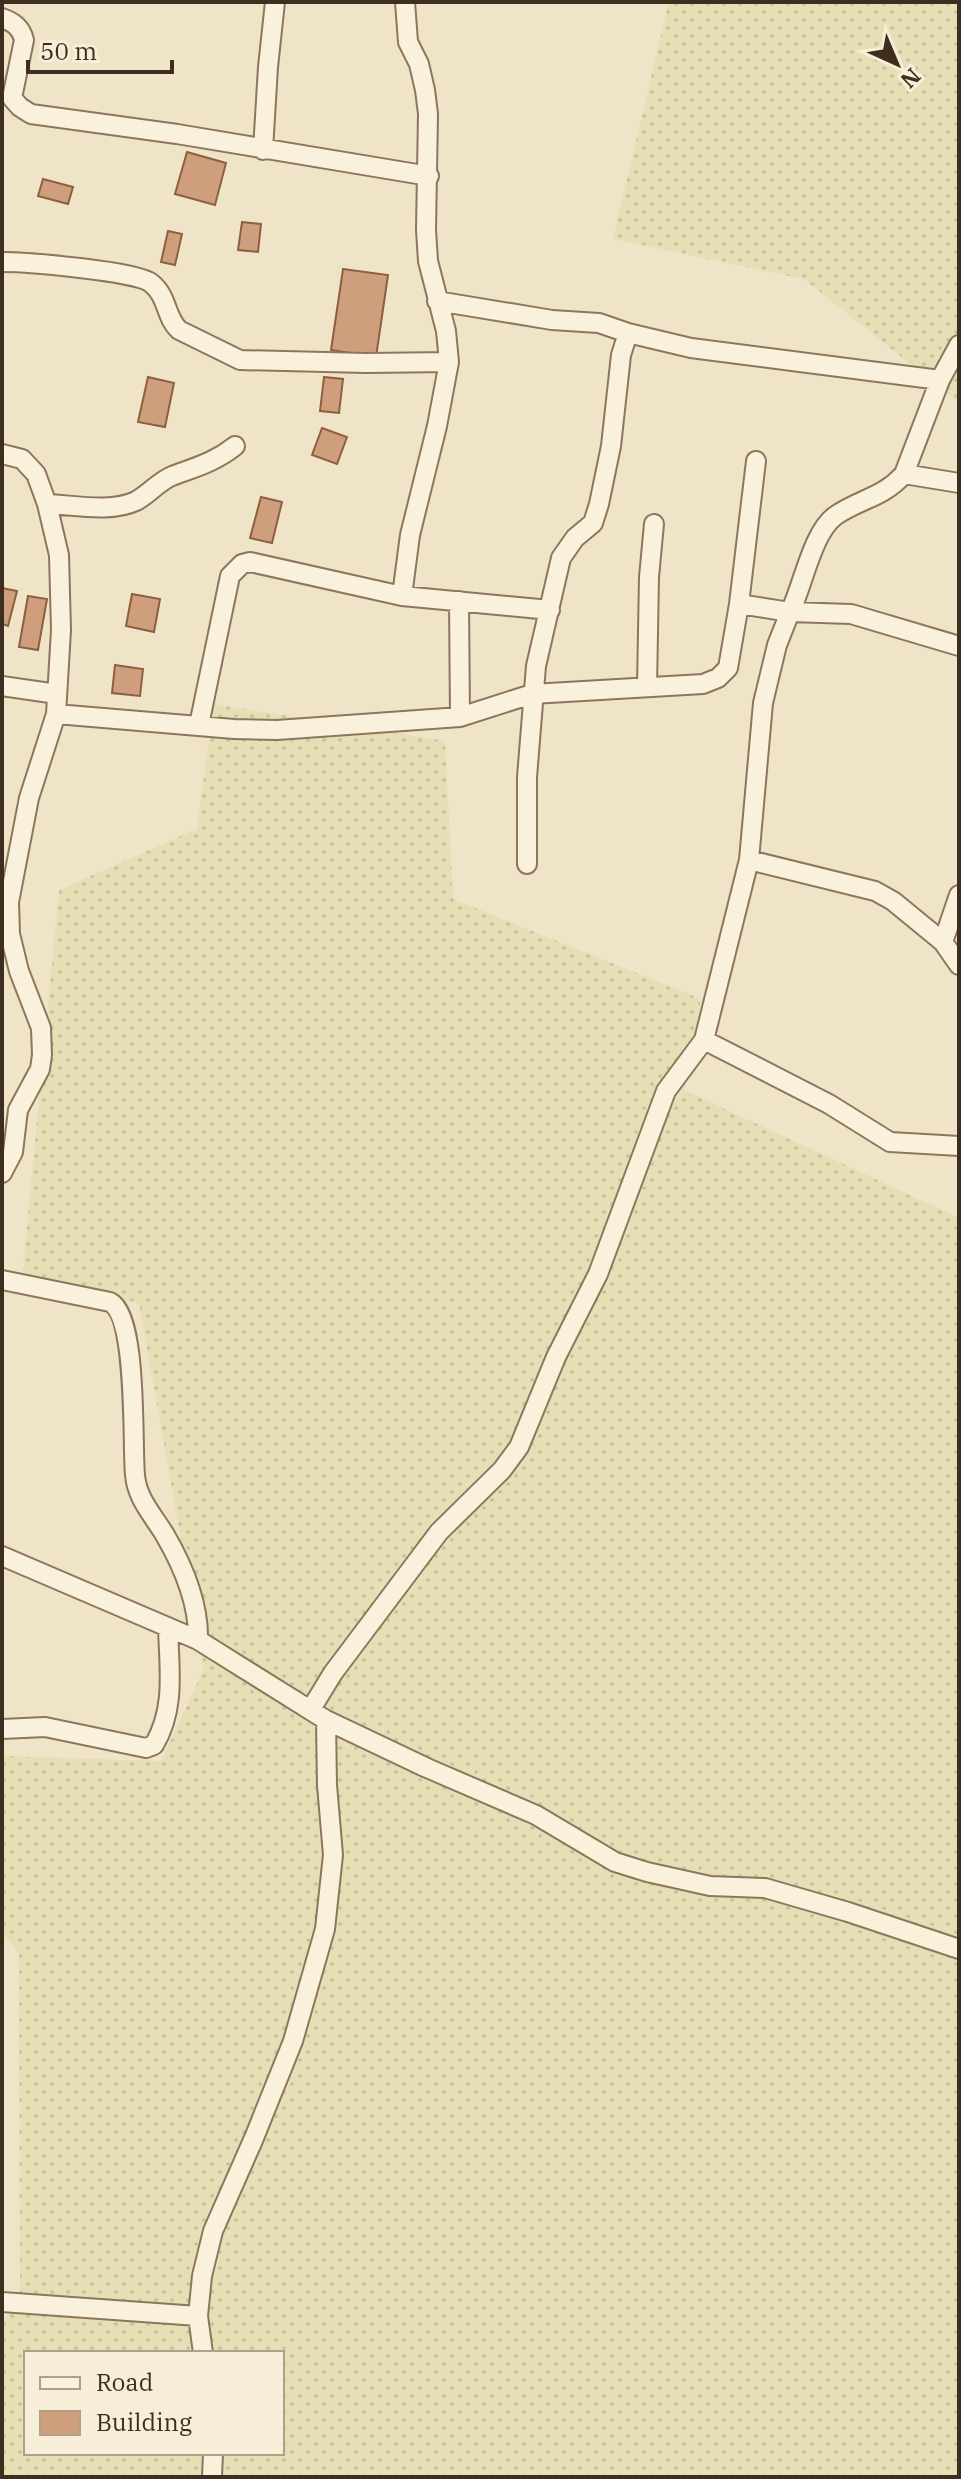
<svg xmlns="http://www.w3.org/2000/svg" width="961" height="2479" viewBox="0 0 961 2479" font-family="'IBM Plex Serif',serif">
	<style>
		.farmland { fill: url(#farmland-dots); fill-rule: evenodd }
		.building { fill: #cf9f7d; stroke: #8d5f41; stroke-width: 2 }
		.lines { fill: none; stroke-linecap: round; stroke-linejoin: round }
		.minor-casing { stroke: #8d765c; stroke-width: 22 }
		.minor { stroke: #faf1dc; stroke-width: 18 }
	</style>
	<defs>
		<pattern id="farmland-dots" width="8" height="8" patternUnits="userSpaceOnUse" patternTransform="scale(2)"><rect width="8" height="8" fill="#e6deb5"/><path d="M2 2h.1M6 6h.1" fill="none" stroke="#c6bf9b" stroke-width="1.8" stroke-linecap="round"/></pattern>
	</defs>
	<rect width="100%" height="100%" fill="#f0e4c8"/>
	<path class="farmland" d="M669 2H959V403L804 279 613 239Z
		M214 704 445 741 453 899 701 999 684 1090 959 1218V2477H2V2325L20 2299 19 1953 2 1932V1756L161 1761 204 1669 139 1303 22 1279 59 890 197 829ZM26 2353H282V2453H26Z"/>
	<path class="building" d="M187 152 226 163 215 205 175 194Z
		M43 179 73 187 68 204 38 196Z
		M242 222 261 224 258 252 238 250Z
		M168 231 182 234 175 265 161 262Z
		M343 269 388 275 376 357 331 350Z
		M148 377 174 383 165 427 138 422Z
		M324 377 343 379 339 413 320 411Z
		M322 428 347 437 337 464 312 455Z
		M261 497 282 502 272 543 250 538Z
		M2 588 17 591 8 626 2 624Z
		M132 594 160 599 154 632 126 626Z
		M28 596 47 599 38 650 19 647Z
		M115 665 143 669 140 696 112 693Z"/>
	<g class="lines">
		<defs>
			<path id="minor" d="M2 18C13 22 21 27 24 40L12 98 20 107 31 114 177 134 429 176
				M263 150 268 67 275 2
				M2 262C26 262 136 271 151 283 168 296 165 317 179 330L240 360 366 363 449 362
				M437 301 552 320 599 323 628 333 621 355 611 446 599 504 593 523 575 538 561 558 536 666 527 777V864
				M628 333 691 348 940 380
				M2 454 22 459 36 474 47 504 59 555 61 630 56 714 234 729 277 730 460 717 532 694 703 684 718 678 728 668 739 604
				M756 461 739 604 790 612C803 586 812 533 835 516 859 499 883 498 904 474L940 380 959 345
				M904 474 959 483
				M47 504C74 505 111 513 136 501 149 494 158 482 172 476 196 467 215 462 235 446
				M402 596 410 535 437 426 449 362 446 331 428 261 426 230 428 114 425 90 419 64 408 42 405 2
				M459 601 460 717
				M2 686 57 694
				M647 687 649 577 654 524
				M199 725 230 576 242 564 250 562 402 596 550 610
				M749 860 875 891 893 901 943 942 959 895
				M943 942 959 965
				M704 1040 829 1104 890 1142 959 1146
				M2 1173 13 1152 18 1110 40 1069 42 1055 41 1028 19 971 10 934 9 902 29 798 56 714
				M2 1280 110 1302C138 1316 132 1444 135 1475 137 1499 153 1515 165 1535 183 1566 199 1603 198 1640
				M2 1556 198 1640 326 1720 427 1768 536 1815 615 1862 647 1872 710 1886 765 1888 848 1912 959 1949
				M311 1709 333 1673 439 1532 502 1470 519 1447 556 1357 598 1274 666 1091 704 1040 749 860 763 703 777 645 790 612 851 614 959 646
				M2 1729 45 1727 146 1748 154 1745C176 1708 169 1668 168 1627
				M2 2302 198 2316
				M203 2353 198 2316 202 2276 213 2231 254 2138 293 2041 325 1929 333 1855 327 1785 326 1720
				M212 2477 213 2453"/>
		</defs>
		<use href="#minor" class="minor-casing"/>
		<use href="#minor" class="minor"/>
	</g>
	<rect width="961" height="2479" fill="none" stroke="#3d2e20" stroke-width="8"/>
	<rect x="24" y="2351" width="260" height="104" fill="#f7eed8" stroke="#ada18e" stroke-width="2"/>
	<rect x="40" y="2377" width="40" height="12" fill="#faf1dc" stroke="#ada18e" stroke-width="2"/>
	<text x="96" y="2391" font-size="24" fill="#3d2e20">Road</text>
	<rect x="40" y="2411" width="40" height="24" fill="#cf9f7d" stroke="#ada18e" stroke-width="2"/>
	<text x="96" y="2431" font-size="24" fill="#3d2e20">Building</text>
	<g transform="translate(897 64) rotate(136)" stroke="#f7eed8" stroke-width="6" paint-order="stroke">
	<path d="M0-6L14 30L0 20L-14 30Z" fill="#3d2e20"/>
	<text y="-12" font-size="22" font-weight="bold" text-anchor="middle" fill="#3d2e20">N</text>
	</g>
	<path d="M28 60v12h144v-12" fill="none" stroke="#3d2e20" stroke-width="4"/>
	<text x="40" y="60" font-size="24" fill="#3d2e20" stroke="#f7eed8" stroke-width="6" paint-order="stroke">50 m</text>
</svg>
